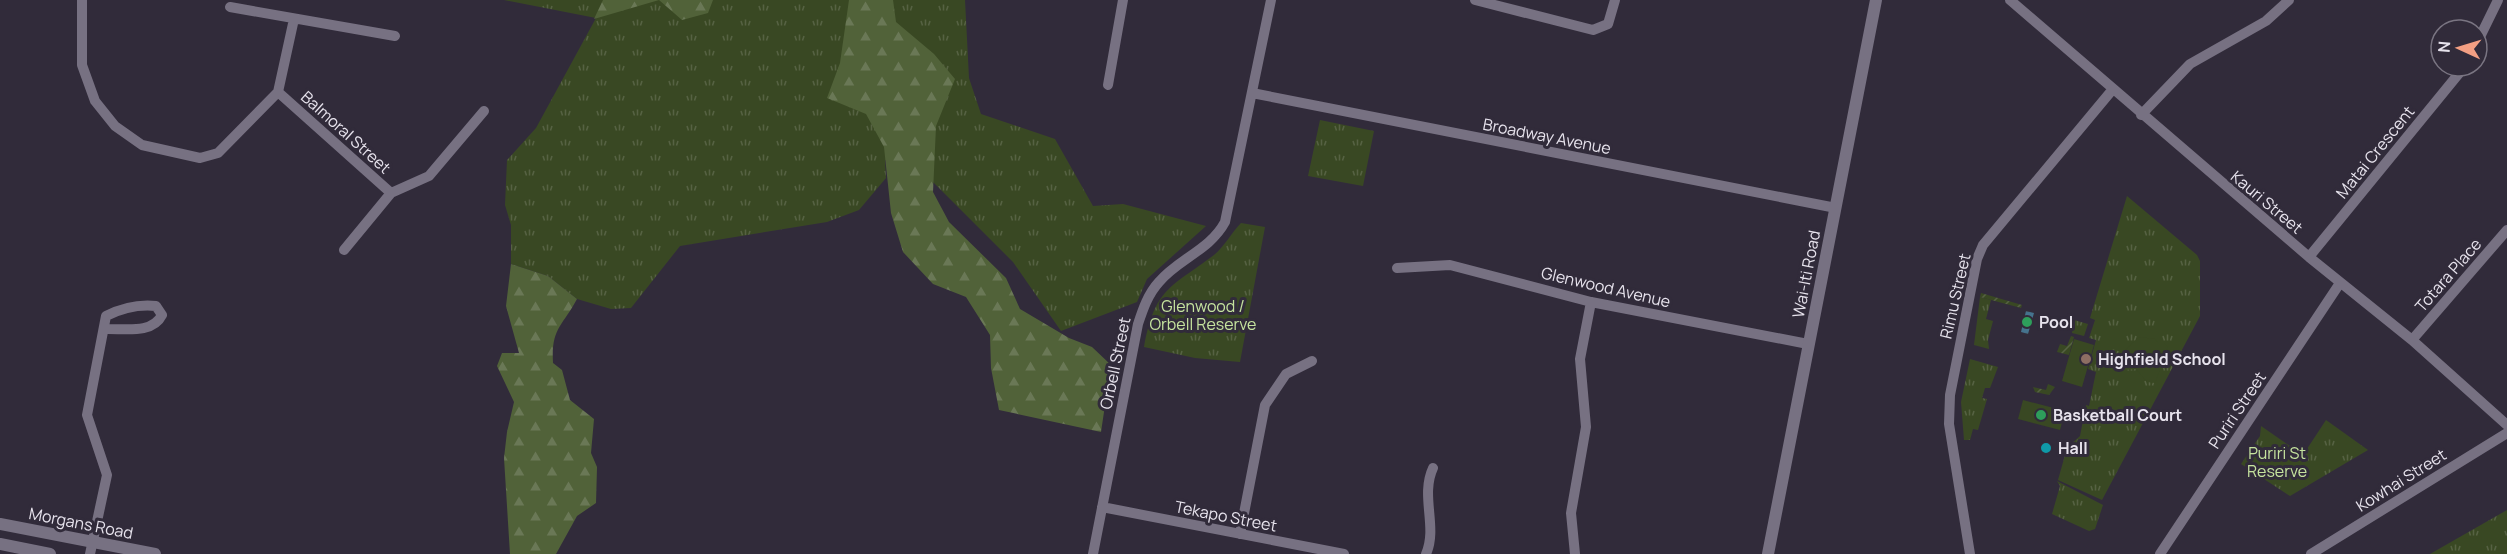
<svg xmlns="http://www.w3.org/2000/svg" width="2507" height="554" viewBox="0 0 2507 554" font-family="Manrope,sans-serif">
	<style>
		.grass { fill: url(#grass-tufts) }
		.forest { fill: url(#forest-firs) }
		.garden { fill: url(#garden-furrows) }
		.pitch { fill: #394823 }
		.water { fill: url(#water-rules) }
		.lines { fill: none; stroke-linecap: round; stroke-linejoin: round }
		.minor { stroke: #777182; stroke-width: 10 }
		.tertiary { stroke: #777182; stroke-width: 12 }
		.leisure-dot { fill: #2e9e5b; stroke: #312b3a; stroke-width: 2 }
		.education-dot { fill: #8d6e63; stroke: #312b3a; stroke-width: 2 }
		.culture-dot { fill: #0f9aa8; stroke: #312b3a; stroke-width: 2 }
		.labels { text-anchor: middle; stroke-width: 6; stroke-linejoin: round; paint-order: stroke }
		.street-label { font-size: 16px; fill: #e7e3ed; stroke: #312b3a }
		.park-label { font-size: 16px; fill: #c5e39e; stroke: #312b3a }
		.poi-label { font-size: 16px; font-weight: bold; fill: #e7e3ed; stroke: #312b3a; text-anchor: start }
	</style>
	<defs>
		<pattern id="grass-tufts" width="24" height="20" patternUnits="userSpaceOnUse" patternTransform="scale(1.5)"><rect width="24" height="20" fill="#394823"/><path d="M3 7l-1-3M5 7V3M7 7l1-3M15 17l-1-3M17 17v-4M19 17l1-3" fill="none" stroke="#566243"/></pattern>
		<pattern id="forest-firs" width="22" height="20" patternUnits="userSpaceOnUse" patternTransform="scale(1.5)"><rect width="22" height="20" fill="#516239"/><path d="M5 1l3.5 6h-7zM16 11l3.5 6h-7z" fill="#6a7856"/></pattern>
		<pattern id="garden-furrows" width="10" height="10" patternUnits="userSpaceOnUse" patternTransform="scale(1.5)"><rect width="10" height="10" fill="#394823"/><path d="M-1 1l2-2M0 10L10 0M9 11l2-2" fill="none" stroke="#566243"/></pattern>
		<pattern id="water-rules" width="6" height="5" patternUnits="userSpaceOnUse" patternTransform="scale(1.5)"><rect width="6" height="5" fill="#45738e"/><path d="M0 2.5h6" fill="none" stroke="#455c6a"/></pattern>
	</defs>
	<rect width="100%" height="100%" fill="#312b3a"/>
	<path class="grass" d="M504 0H965L969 78 981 114 1055 139 1093 206 1123 204 1206 226 1147 279 1137 302 1061 331 1013 262 918 167 885 160 886 178 859 210 827 222 680 246 631 308 611 309 577 299 548 276 511 264V225L505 205 507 160 536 128 596 18Z
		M1320 120 1374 131 1363 186 1308 176Z
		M2127 196 2197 255 2200 261V316L2102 500 2058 480 2067 448 2080 436 2086 405 2089 406 2096 372 2088 369 2096 340 2089 338 2095 320 2090 318Z
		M1241 223 1265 227 1240 362 1195 358 1144 347C1155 288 1170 288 1214 255 1225 246 1231 233 1241 223Z
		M1980 297 1991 300 1986 319 1993 321 1988 340 1989 349 1974 345Z
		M2074 320 2088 324 2084 336 2072 333Z
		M1970 359 1998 367 1990 388H1985L1982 398 1987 399 1978 430 1973 429 1970 440H1964L1961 402Z
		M2326 420 2368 450 2290 496 2241 464 2260 436 2261 426 2303 455Z
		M2057 481 2103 505 2095 529 2089 531 2052 514 2060 486Z
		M2507 510V554H2430Z"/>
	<path class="forest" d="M603 0H713L708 13 682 20 659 0 594 19Z
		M849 0H893L896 22 934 54 955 79 936 126 933 192 949 222 1006 278 1020 309 1069 338 1092 347 1111 365 1101 432 999 410 991 368 990 335 966 297 933 284 903 252 891 213 884 147 866 114 827 98 840 63Z
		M511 264 548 276 577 299C562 327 551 328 553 363L562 370 570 400 594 419 591 453 597 467 596 503 577 516 556 554H510L504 458 507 432 514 402 497 366 502 353H519L506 306Z"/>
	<path class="garden" d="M1981 293 2022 305 2021 308 1980 297Z
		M2071 336 2074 337 2069 355 2057 352 2060 344 2067 346Z
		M2048 384 2055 387 2049 395 2035 392 2033 387 2046 390Z"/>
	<path class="pitch" d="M2139 337 2155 339 2158 343H2164L2168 347 2155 383 2147 382 2136 369 2124 370 2119 363 2120 355Z
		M2074 339 2094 345 2082 387 2062 381Z
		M2023 400 2065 411 2060 430 2018 419Z"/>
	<path class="water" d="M2026 311 2034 313 2028 334 2021 332Z"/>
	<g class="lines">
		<path class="minor" d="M82 0V65L95 101 115 126 142 145 200 158 218 153 278 92 294 19
			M1475 0 1593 30 1608 24 1615 0
			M2010 0 2309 257 2412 340 2507 425
			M230 7 395 36
			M2477 43 2498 0
			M1108 85 1123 0
			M278 92 391 193 344 250
			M1252 93 1836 208
			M2141 115 2190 64 2266 21 2289 0
			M391 193 429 176 484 111
			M2309 257 2465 66
			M1397 268 1450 265 1591 302 1808 344
			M2412 340 2507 230
			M1102 507 1344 554
			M1240 534 1265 405 1286 374 1312 361
			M90 554 107 475 87 415 106 316C122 308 137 304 156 306L162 315C152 335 123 328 104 329
			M1093 554 1138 324C1143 309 1148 294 1159 282 1178 259 1210 250 1225 222L1271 0
			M1426 554C1438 527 1420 496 1433 468
			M1575 554 1571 513 1586 427 1580 359 1591 302
			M1970 554 1949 424 1950 395 1977 259 1983 245 2113 89
			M2160 554 2340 283
			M2311 554 2507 433"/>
		<path class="tertiary" d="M0 524 155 554
			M0 544 50 554
			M1768 554 1876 0"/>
	</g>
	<g class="leisure-dot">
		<circle cx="2027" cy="322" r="6"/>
		<circle cx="2041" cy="415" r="6"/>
	</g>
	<circle class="education-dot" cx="2086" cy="359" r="6"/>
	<circle class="culture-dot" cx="2046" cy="448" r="6"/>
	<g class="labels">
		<g class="street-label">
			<text transform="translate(346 132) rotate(42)" y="6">Balmoral Street</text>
			<text transform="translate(1547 136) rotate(11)" y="6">Broadway Avenue</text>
			<text transform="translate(2375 152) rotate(-51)" y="6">Matai Crescent</text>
			<text transform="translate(2267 202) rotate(40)" y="6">Kauri Street</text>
			<text transform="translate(1806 274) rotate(-79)" y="6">Wai-Iti Road</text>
			<text transform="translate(2448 275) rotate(-49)" y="6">Totara Place</text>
			<text transform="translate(1606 287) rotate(13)" y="6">Glenwood Avenue</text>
			<text transform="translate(1955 296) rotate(-77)" y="6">Rimu Street</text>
			<text transform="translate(1115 363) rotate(-78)" y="6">Orbell Street</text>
			<text transform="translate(2237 410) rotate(-56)" y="6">Puriri Street</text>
			<text transform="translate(2401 480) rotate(-32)" y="6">Kowhai Street</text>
			<text transform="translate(1226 516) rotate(11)" y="6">Tekapo Street</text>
			<text transform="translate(81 523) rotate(11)" y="6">Morgans Road</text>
		</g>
		<g class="park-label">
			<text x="1203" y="312">Glenwood /<tspan x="1203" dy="18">Orbell Reserve</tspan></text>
			<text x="2277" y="459">Puriri St<tspan x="2277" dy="18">Reserve</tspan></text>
		</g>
		<g class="poi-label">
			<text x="2039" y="328">Pool</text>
			<text x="2098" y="365">Highfield School</text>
			<text x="2053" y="421">Basketball Court</text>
			<text x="2058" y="454">Hall</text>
		</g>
	</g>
	<g transform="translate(2459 48) rotate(274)"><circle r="28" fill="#312b3a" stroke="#7a7582" stroke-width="1.5"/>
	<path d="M0-4.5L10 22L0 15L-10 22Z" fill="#f39f83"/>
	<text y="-9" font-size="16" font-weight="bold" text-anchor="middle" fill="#e7e3ed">N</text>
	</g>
</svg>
